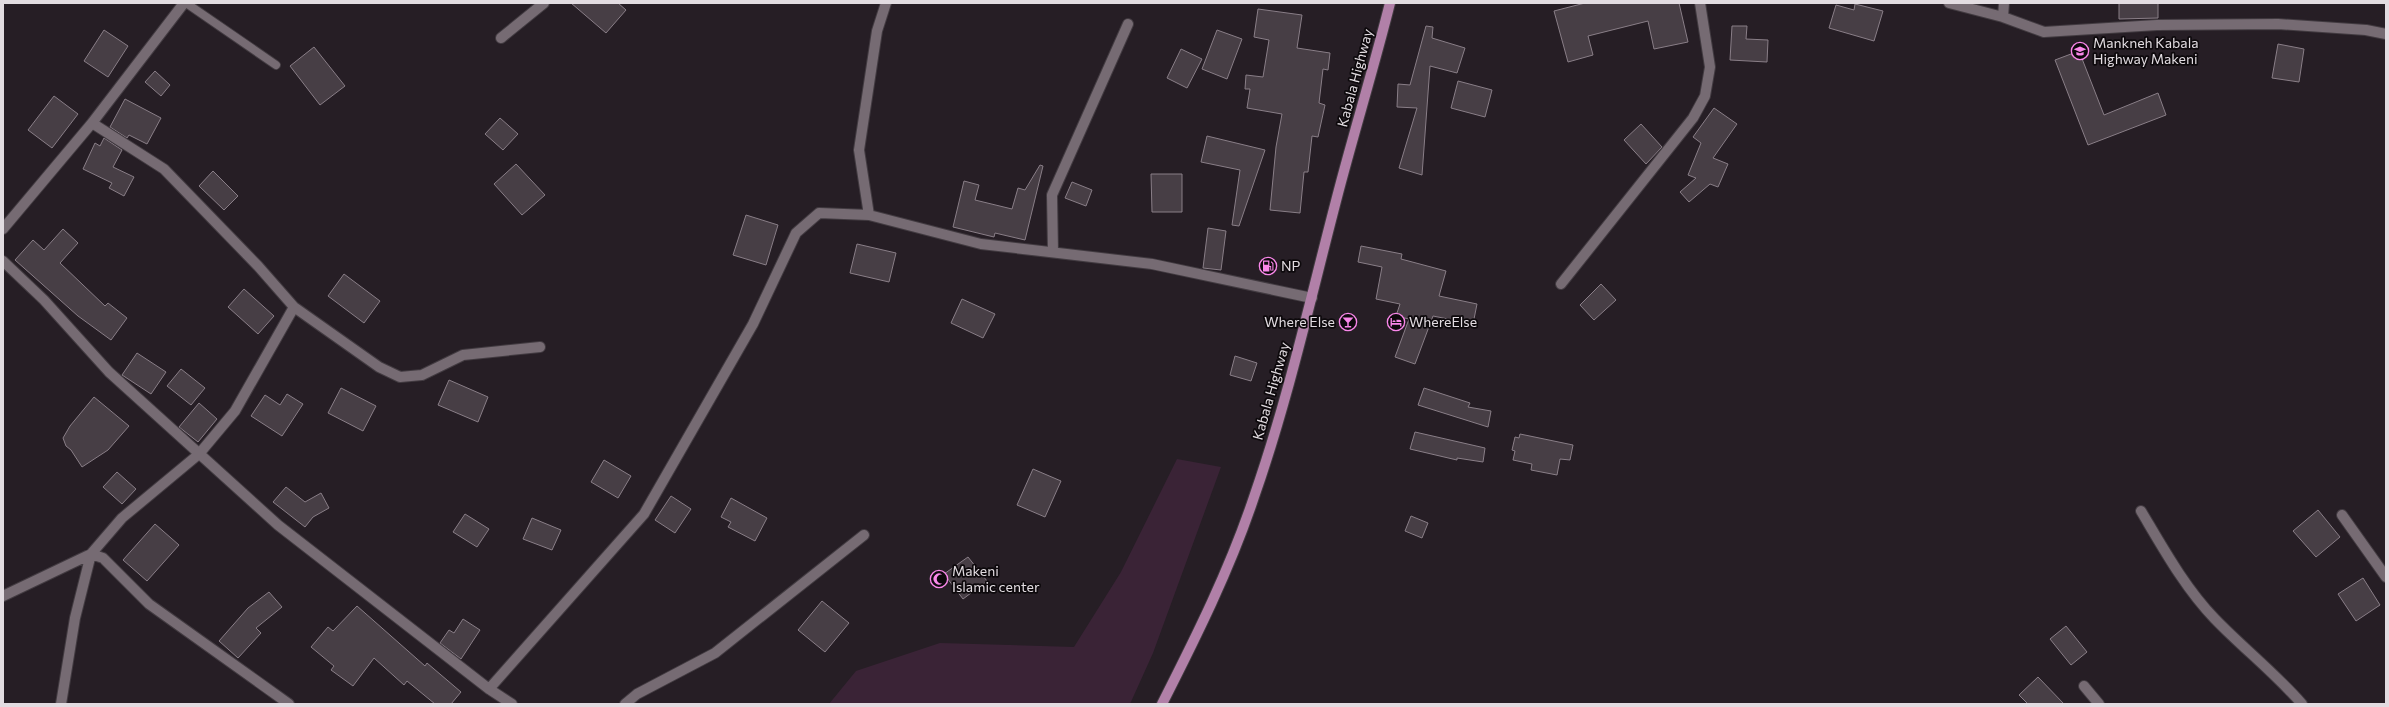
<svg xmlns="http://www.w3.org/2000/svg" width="2389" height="707" viewBox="0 0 2389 707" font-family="Commissioner,sans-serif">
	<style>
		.green { fill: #3a2336 }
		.building { fill: #473e45; stroke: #897e87 }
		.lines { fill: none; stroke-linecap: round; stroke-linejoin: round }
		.lane-casing { stroke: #423b41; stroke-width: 10 }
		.street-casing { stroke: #423b41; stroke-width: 12 }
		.primary-casing { stroke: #423b41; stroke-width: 12 }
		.lane { stroke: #766b73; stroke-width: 8 }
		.street { stroke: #766b73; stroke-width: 10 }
		.primary { stroke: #b180a8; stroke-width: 10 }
		.labels { text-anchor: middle; stroke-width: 3.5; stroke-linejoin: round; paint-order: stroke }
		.poi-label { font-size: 14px; fill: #e2dce1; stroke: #0d090c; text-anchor: start }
		.street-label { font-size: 14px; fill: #e2dce1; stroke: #0d090c }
	</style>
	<rect width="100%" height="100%" fill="#261e25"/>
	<path class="green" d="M1177 459 1221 467 1153 653 1130 704H829L856 671 940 643 1074 647 1121 572Z"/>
	<path class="building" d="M571 3H618L626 10 606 33Z
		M1585 3H1679L1688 42 1654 49 1648 21 1588 36 1593 55 1568 62 1554 11Z
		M2119 3H2158V18L2119 19Z
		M1855 4 1883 11 1874 41 1829 28 1836 5 1854 10Z
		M1258 9 1302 15 1297 48 1330 53 1328 70 1323 69 1319 103 1325 105 1318 137 1312 136 1308 172H1304L1300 213 1270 210 1276 147 1282 114 1247 108 1250 89H1245L1246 75 1263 77 1269 40 1254 37Z
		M1426 26 1433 27 1432 38 1465 48 1457 73 1430 66 1422 175 1399 168 1417 108 1397 107 1398 84 1410 85Z
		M1732 26H1747L1746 39 1768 40 1767 62 1730 60Z
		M104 30 128 46 108 77 84 61Z
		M1217 30 1242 39 1227 79 1202 69Z
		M2278 44 2304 49 2299 82 2272 78Z
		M314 47 345 86 320 105 290 66Z
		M1181 49 1202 59 1187 88 1167 78Z
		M2079 51 2104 115 2158 93 2166 115 2088 145 2055 60Z
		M155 71 170 85 161 96 145 82Z
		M1458 81 1492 90 1485 117 1451 108Z
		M54 96 78 114 52 148 28 130Z
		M125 99 161 118 147 144 129 135 127 138 110 127Z
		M1714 108 1737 124 1713 158 1728 164 1718 187 1710 184 1689 202 1680 192 1696 178 1688 175 1701 143 1693 137Z
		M500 118 518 134 503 150 485 134Z
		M1641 124 1662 147 1646 164 1624 140Z
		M1207 136 1265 150 1239 226 1232 225 1240 170 1201 162Z
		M104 138 122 150 113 167 134 177 124 196 109 188 112 183 83 169 95 143 100 146Z
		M516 164 545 195 522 215 494 184Z
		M1040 165 1043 166 1025 240 995 233 994 237 953 227 964 181 979 185 975 200 1012 209 1018 188 1025 190Z
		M213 171 238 196 224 210 199 186Z
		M1151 174H1182V212H1152Z
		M1072 182 1092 190 1086 206 1065 198Z
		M746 215 778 225 766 265 733 255Z
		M1208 228 1226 231 1221 270 1203 268Z
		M63 229 78 243 60 263 105 306 108 303 127 318 111 340 78 316 15 260 33 240 44 250Z
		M857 244 896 253 889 282 850 273Z
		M1361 246 1402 254 1401 259 1446 271 1439 296 1477 304 1473 324 1433 316 1415 364 1395 357 1409 319 1396 316 1400 304 1376 299 1382 267 1358 262Z
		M344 274 380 301 364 323 328 296Z
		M1601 284 1616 300 1594 320 1580 305Z
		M244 289 274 316 258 334 228 307Z
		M962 299 995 314 983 338 951 323Z
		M137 353 166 372 151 394 122 375Z
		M1235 356 1257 363 1251 381 1230 375Z
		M181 369 205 388 191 405 167 386Z
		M449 380 488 397 478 422 438 405Z
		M341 388 376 406 363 431 328 413Z
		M1424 388 1470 403 1468 407 1491 411 1488 427 1418 405Z
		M287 394 303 404 282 436 251 416 265 395 280 405Z
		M94 397 129 426 108 450 82 467 71 450 66 446 63 438 70 426Z
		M199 403 217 419 198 442 179 427Z
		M1415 432 1485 448 1483 462 1457 458V460L1410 449Z
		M1520 434 1573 445 1570 460 1560 459 1557 475 1531 470 1532 464 1513 460 1515 451 1512 450 1515 437 1519 438Z
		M604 460 631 476 618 498 591 482Z
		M1033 469 1061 481 1045 517 1017 505Z
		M117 472 136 489 122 504 103 487Z
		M286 487 305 502 321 493 329 508 313 517 305 527 273 502Z
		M671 496 691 509 675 533 655 520Z
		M731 498 767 518 755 541 728 527 731 522 721 517Z
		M2318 510 2340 537 2316 557 2293 531Z
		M465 514 489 529 477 547 453 532Z
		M1411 516 1428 523 1422 538 1405 531Z
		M532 518 561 530 552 550 523 539Z
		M155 524 179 545 147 581 123 560Z
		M968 557 987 581 963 599 944 574Z
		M2363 578 2380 605 2356 621 2338 594Z
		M269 592 282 607 256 628 261 633 238 658 219 641 248 608Z
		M822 601 849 623 825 652 798 630Z
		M357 606 425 666 427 663 461 692 451 704H435L407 681 404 685 374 658 353 686 331 670 334 666 311 647 328 627 333 631Z
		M463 619 480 630 461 659 440 643 449 630 454 633Z
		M2066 626 2087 652 2071 665 2050 639Z
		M2038 677 2064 704H2028L2019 695Z"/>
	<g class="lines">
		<defs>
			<path id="lane" d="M186 3 276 65"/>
			<path id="street" d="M1949 3 2003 17 2044 32 2157 25 2278 24 2366 30 2386 34
				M2003 17 2004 3
				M501 38 544 3
				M92 123 164 169 258 266 294 307 379 367 400 377 422 375 463 355 540 347
				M869 215 859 150 877 31 886 3
				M3 229 92 123 184 3
				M1053 252 1052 195 1128 24
				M3 261 44 300 109 372 278 525 489 689 512 704
				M1561 284 1693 118 1705 96 1710 67 1700 3
				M2141 511C2163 548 2185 588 2215 619 2243 648 2275 673 2302 704
				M2342 515 2386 577
				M3 596 91 554 103 558 149 604 289 704
				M2084 686 2099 704
				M489 689 644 514 753 324 796 233 819 213 869 215 981 244 1152 264 1312 298
				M61 704 75 618 91 554 122 518 199 454 235 411 294 307
				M625 704 637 694 715 653 864 535"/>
			<path id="primary" d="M1162 704C1196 637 1230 569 1254 497 1290 394 1313 287 1341 182 1357 122 1375 63 1390 3"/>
		</defs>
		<use href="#lane" class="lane-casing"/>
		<use href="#street" class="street-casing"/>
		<use href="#primary" class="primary-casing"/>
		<use href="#lane" class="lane"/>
		<use href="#street" class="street"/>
		<use href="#primary" class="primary"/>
	</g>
	<defs>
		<symbol id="school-ring" viewBox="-11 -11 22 22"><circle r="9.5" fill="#0d090c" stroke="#f987e9" stroke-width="1.5"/><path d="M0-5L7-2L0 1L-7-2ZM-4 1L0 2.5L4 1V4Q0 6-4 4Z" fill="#f987e9"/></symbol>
		<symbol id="fuel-ring" viewBox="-11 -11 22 22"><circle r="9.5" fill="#0d090c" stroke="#f987e9" stroke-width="1.5"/><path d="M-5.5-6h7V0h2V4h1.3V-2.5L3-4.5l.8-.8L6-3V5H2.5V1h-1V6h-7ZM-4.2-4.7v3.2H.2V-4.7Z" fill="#f987e9"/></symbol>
		<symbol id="bar-ring" viewBox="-11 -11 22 22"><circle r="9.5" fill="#0d090c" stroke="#f987e9" stroke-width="1.5"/><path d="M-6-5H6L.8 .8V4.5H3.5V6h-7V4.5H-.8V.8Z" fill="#f987e9"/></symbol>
		<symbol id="hotel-ring" viewBox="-11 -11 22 22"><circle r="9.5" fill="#0d090c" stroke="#f987e9" stroke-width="1.5"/><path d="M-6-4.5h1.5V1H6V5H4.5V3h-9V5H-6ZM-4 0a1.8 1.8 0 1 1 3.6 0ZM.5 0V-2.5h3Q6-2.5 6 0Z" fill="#f987e9"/></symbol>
		<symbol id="mosque-ring" viewBox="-11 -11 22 22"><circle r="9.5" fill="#0d090c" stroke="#f987e9" stroke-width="1.5"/><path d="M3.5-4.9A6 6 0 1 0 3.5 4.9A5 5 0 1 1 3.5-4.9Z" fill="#f987e9"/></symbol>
	</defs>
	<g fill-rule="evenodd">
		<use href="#school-ring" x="2070" y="41" width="20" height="20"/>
		<use href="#fuel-ring" x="1258" y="256" width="20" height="20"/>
		<use href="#bar-ring" x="1338" y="312" width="20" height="20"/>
		<use href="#hotel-ring" x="1386" y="312" width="20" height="20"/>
		<use href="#mosque-ring" x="929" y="569" width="20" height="20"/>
	</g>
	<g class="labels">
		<g class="poi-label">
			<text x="2093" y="48">Mankneh Kabala<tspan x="2093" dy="16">Highway Makeni</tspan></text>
			<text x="1281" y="271">NP</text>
			<text x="1335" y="327" text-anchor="end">Where Else</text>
			<text x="1409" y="327">WhereElse</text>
			<text x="952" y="576">Makeni<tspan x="952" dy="16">Islamic center</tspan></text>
		</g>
		<g class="street-label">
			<text transform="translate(1355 78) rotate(-75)" y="5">Kabala Highway</text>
			<text transform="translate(1271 391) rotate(-74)" y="5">Kabala Highway</text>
		</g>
	</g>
	<rect width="2389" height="707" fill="none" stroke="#e2dce1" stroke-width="8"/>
</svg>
